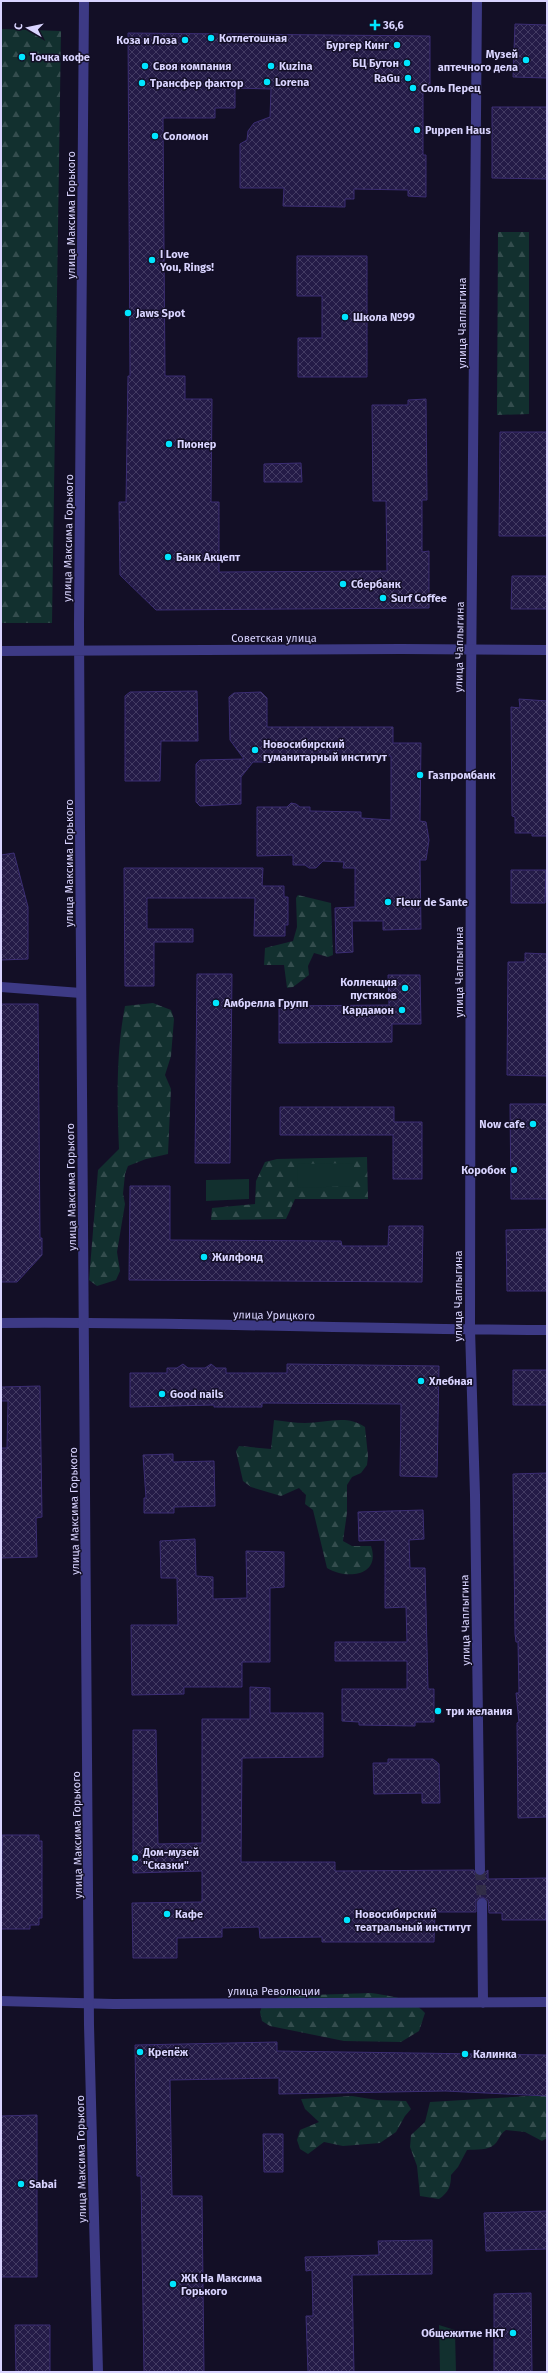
<svg xmlns="http://www.w3.org/2000/svg" width="548" height="2373" viewBox="0 0 548 2373" font-family="'Fira Sans',sans-serif">
	<style>
		.forest { fill: url(#forest-firs) }
		.park { fill: #12302f }
		.building { fill: url(#building-cross-hatch); stroke: #3b2d73 }
		.lines { fill: none; stroke-linecap: round; stroke-linejoin: round }
		.minor-tunnel { stroke: #312d47; stroke-width: 10; stroke-dasharray: 10 5; stroke-linecap: butt }
		.minor { stroke: #3d3a85; stroke-width: 10 }
		.tertiary { stroke: #3d3a85; stroke-width: 10 }
		.poi-dot { fill: #00e5ff; stroke: #130f26; stroke-width: 1.5 }
		.labels { text-anchor: middle; stroke-width: 3; stroke-linejoin: round; paint-order: stroke }
		.poi-label { font-size: 11px; font-weight: bold; fill: #d9d4ff; stroke: #130f26; text-anchor: start }
		.street-label { font-size: 11px; fill: #d9d4ff; stroke: #130f26 }
	</style>
	<defs>
		<pattern id="forest-firs" width="22" height="20" patternUnits="userSpaceOnUse"><rect width="22" height="20" fill="#12302f"/><path d="M5 1l3.5 6h-7zM16 11l3.5 6h-7z" fill="#344d4e"/></pattern>
		<pattern id="building-cross-hatch" width="8" height="8" patternUnits="userSpaceOnUse"><rect width="8" height="8" fill="#241b47"/><path d="M0 0l8 8M0 8l8-8" fill="none" stroke="#433b63"/></pattern>
	</defs>
	<rect width="100%" height="100%" fill="#130f26"/>
	<path class="forest" d="M1 29 61 31 52 623H1Z
		M498 232H529V414L497 415Z
		M298 895 331 903 333 955 328 957 314 953 308 966 309 975 293 987 287 988 284 965H264L265 948 293 941 297 927 296 898Z
		M153 1003 171 1010 174 1019 171 1056 165 1075 171 1089 168 1154 146 1159 128 1166 125 1174 123 1194 125 1204 117 1252 120 1271 116 1280 97 1286 89 1280 98 1170 119 1149C117 1101 116 1053 125 1006Z
		M367 1157 368 1199H295L286 1219 211 1220 212 1208 255 1204 256 1181 265 1162 277 1159Z
		M274 1420C285 1421 295 1423 305 1423 326 1423 347 1414 365 1427L368 1456 367 1465 361 1473 352 1477 347 1485V1513L343 1541 352 1546H371C381 1576 347 1580 327 1568L313 1510 305 1504 306 1495 299 1488 281 1496 251 1487 243 1481 236 1451 239 1446 271 1449Z
		M371 1993C390 1996 412 1998 425 2013L419 2031 401 2042 344 2041 270 2026 262 2021 260 2012 263 2003 282 1996Z
		M547 2095V2138L542 2141 525 2132 506 2130C498 2136 500 2139 495 2144 488 2151 476 2149 467 2150L458 2167 451 2175C451 2186 449 2192 439 2199L420 2196 417 2166 410 2147 411 2135 425 2122 430 2102Z
		M352 2096 377 2100 406 2101 411 2109 405 2116 396 2132 380 2143 343 2146 324 2142 308 2154 300 2149 297 2140 300 2130 319 2122 305 2109 301 2099Z"/>
	<path class="park" d="M354 1163V1186L298 1188 297 1164Z
		M249 1179V1199L206 1201V1180Z
		M439 2325 455 2330 456 2372H440Z"/>
	<path class="building" d="M515 24 547 25V78L513 77Z
		M128 33 430 36V90H423V155H426V197L408 196V190L354 189V199H345V207L283 206 284 188H240V144L247 140 248 131 254 123 270 117 271 89 235 88V108H215V118H163L165 376H185V399H212L211 502H219V572L387 571 386 501H373L372 405H408V400L426 399 427 500H422V552L429 551V608L156 610 120 575 119 502H126L128 376H130Z
		M492 107H547V179L492 178Z
		M297 256H367V377H298V338H322V296H297Z
		M500 432H547V536H499Z
		M301 463 302 482H264V464Z
		M512 576H547V609H511Z
		M197 691 198 741H161L160 781H125V696L130 692Z
		M261 692 267 698V727H393V743H421L420 821 426 822 429 840 426 860H420L421 929 383 930V921H352L353 952 336 953 335 908 355 907V868H343L344 862 323 861 316 868H309L305 865H293V855L257 856V807H287L291 803 296 804 300 807H310V811L361 812V818L391 820V756H277L275 762H253L241 777V804L200 806 196 802V764L200 760 244 759 230 740 229 697 234 693Z
		M519 699 547 701V836H532V833H515V817L512 816 511 707 520 708Z
		M14 853 28 907V959L1 960V855Z
		M124 868H263L262 886H284V897H288V925H285V936H254L255 898H147V929H193V942H154V986H125Z
		M511 870H546L545 903H511Z
		M525 953 547 954V1076L507 1075 508 962H525Z
		M197 974H232L230 1163H195Z
		M388 975H420L421 1024H392V1042L279 1043V1006L389 1005Z
		M1 1004H38L40 1238H42V1255L17 1282H1Z
		M510 1104H547V1199H511Z
		M280 1107H394V1122H422V1179H393V1135H280Z
		M130 1186H170V1240L341 1241 342 1246H388L389 1226H423L422 1282 129 1280Z
		M547 1229V1291H507L506 1230Z
		M183 1364 188 1368H205L211 1364 216 1368H226V1373H287V1364L439 1366 437 1477 400 1476 401 1404 262 1403V1407H214V1405L130 1407V1373H167V1368H177Z
		M513 1370H547V1405H513Z
		M40 1386 42 1517 36 1518 37 1557 1 1558V1448H7L8 1401H1V1387Z
		M173 1454V1462L214 1461 215 1506 174 1507V1513H144V1498H146L143 1455Z
		M547 1473V1817L518 1818 517 1723 519 1722 516 1693H519L518 1642H516L515 1634 513 1474Z
		M423 1510 424 1539 409 1540 410 1568H425L428 1689H434V1722H415V1726L359 1725V1722L342 1721V1689H407V1661H335V1642H407L406 1607 385 1608V1540L359 1541 358 1512Z
		M195 1539 196 1576 213 1577V1599L247 1598 246 1551 284 1552V1587L270 1588V1662H242V1687H184V1694L132 1695 131 1625H178L177 1578H161L160 1541Z
		M250 1687 270 1688V1713H323V1757L242 1758 241 1862H335V1871L474 1870 475 1874 480 1876 488 1870V1879L547 1878 546 1920H502V1913H489L488 1900 482 1897 476 1900V1912H435L434 1942H322V1937L260 1938 259 1927 222 1928V1937L177 1938V1958H133L132 1903 202 1902V1871L133 1873V1730H156L158 1844 202 1843V1719H250Z
		M388 1759H433L439 1764 440 1803H422V1793L374 1794 373 1763H388Z
		M2 1835H39V1841H42V1918H39V1925H30V1929H1Z
		M277 2042V2051L547 2055V2096L445 2091 279 2094V2078L170 2080 172 2196H202L204 2372H144L141 2176H137L135 2045Z
		M37 2115V2277H1V2116Z
		M263 2134H283V2172H264Z
		M547 2211V2249L486 2251 484 2213Z
		M432 2240V2274L352 2275 354 2372H308L306 2316H313L312 2270 306 2271 305 2257 379 2255 378 2241Z
		M531 2293 532 2372H494V2294Z
		M15 2325H50V2372H16Z"/>
	<g class="lines">
		<path class="minor-tunnel" d="M480 1870 482 1903"/>
		<path class="minor" d="M477 1 471 685 470 1329 475 1495 480 1870
			M1 987 81 993
			M1 1323C183 1321 365 1330 547 1330
			M482 1903 483 2003
			M1 2001 113 2004 547 2002"/>
		<path class="tertiary" d="M84 1 79 624 80 826 89 2025 98 2372
			M1 651 401 649 547 650"/>
	</g>
	<g class="poi-dot">
		<path d="M373 19h4v4h4v4h-4v4h-4v-4h-4v-4h4z"/>
		<circle cx="211" cy="38" r="4"/>
		<circle cx="185" cy="40" r="4"/>
		<circle cx="397" cy="45" r="4"/>
		<circle cx="22" cy="57" r="4"/>
		<circle cx="526" cy="60" r="4"/>
		<circle cx="407" cy="63" r="4"/>
		<circle cx="145" cy="66" r="4"/>
		<circle cx="271" cy="66" r="4"/>
		<circle cx="408" cy="78" r="4"/>
		<circle cx="267" cy="82" r="4"/>
		<circle cx="142" cy="83" r="4"/>
		<circle cx="413" cy="88" r="4"/>
		<circle cx="417" cy="130" r="4"/>
		<circle cx="155" cy="136" r="4"/>
		<circle cx="152" cy="260" r="4"/>
		<circle cx="128" cy="313" r="4"/>
		<circle cx="345" cy="317" r="4"/>
		<circle cx="169" cy="444" r="4"/>
		<circle cx="168" cy="557" r="4"/>
		<circle cx="343" cy="584" r="4"/>
		<circle cx="383" cy="598" r="4"/>
		<circle cx="255" cy="750" r="4"/>
		<circle cx="420" cy="775" r="4"/>
		<circle cx="388" cy="902" r="4"/>
		<circle cx="405" cy="988" r="4"/>
		<circle cx="216" cy="1003" r="4"/>
		<circle cx="402" cy="1010" r="4"/>
		<circle cx="533" cy="1124" r="4"/>
		<circle cx="514" cy="1170" r="4"/>
		<circle cx="204" cy="1257" r="4"/>
		<circle cx="421" cy="1381" r="4"/>
		<circle cx="162" cy="1394" r="4"/>
		<circle cx="438" cy="1711" r="4"/>
		<circle cx="135" cy="1858" r="4"/>
		<circle cx="167" cy="1914" r="4"/>
		<circle cx="347" cy="1920" r="4"/>
		<circle cx="140" cy="2052" r="4"/>
		<circle cx="465" cy="2054" r="4"/>
		<circle cx="21" cy="2184" r="4"/>
		<circle cx="173" cy="2284" r="4"/>
		<circle cx="513" cy="2333" r="4"/>
	</g>
	<g class="labels">
		<g class="poi-label">
			<text x="383" y="29">36,6</text>
			<text x="219" y="42">Котлетошная</text>
			<text x="177" y="44" text-anchor="end">Коза и Лоза</text>
			<text x="389" y="49" text-anchor="end">Бургер Кинг</text>
			<text x="518" y="58" text-anchor="end">Музей<tspan x="518" dy="13">аптечного дела</tspan></text>
			<text x="30" y="61">Точка кофе</text>
			<text x="399" y="67" text-anchor="end">БЦ Бутон</text>
			<text x="153" y="70">Своя компания</text>
			<text x="279" y="70">Kuzina</text>
			<text x="400" y="82" text-anchor="end">RaGu</text>
			<text x="275" y="86">Lorena</text>
			<text x="150" y="87">Трансфер фактор</text>
			<text x="421" y="92">Соль Перец</text>
			<text x="425" y="134">Puppen Haus</text>
			<text x="163" y="140">Соломон</text>
			<text x="160" y="258">I Love<tspan x="160" dy="13">You, Rings!</tspan></text>
			<text x="136" y="317">Jaws Spot</text>
			<text x="353" y="321">Школа №99</text>
			<text x="177" y="448">Пионер</text>
			<text x="176" y="561">Банк Акцепт</text>
			<text x="351" y="588">Сбербанк</text>
			<text x="391" y="602">Surf Coffee</text>
			<text x="263" y="748">Новосибирский<tspan x="263" dy="13">гуманитарный институт</tspan></text>
			<text x="428" y="779">Газпромбанк</text>
			<text x="396" y="906">Fleur de Sante</text>
			<text x="397" y="986" text-anchor="end">Коллекция<tspan x="397" dy="13">пустяков</tspan></text>
			<text x="224" y="1007">Амбрелла Групп</text>
			<text x="394" y="1014" text-anchor="end">Кардамон</text>
			<text x="525" y="1128" text-anchor="end">Now cafe</text>
			<text x="506" y="1174" text-anchor="end">Коробок</text>
			<text x="212" y="1261">Жилфонд</text>
			<text x="429" y="1385">Хлебная</text>
			<text x="170" y="1398">Good nails</text>
			<text x="446" y="1715">три желания</text>
			<text x="143" y="1856">Дом-музей<tspan x="143" dy="13">"Сказки"</tspan></text>
			<text x="175" y="1918">Кафе</text>
			<text x="355" y="1918">Новосибирский<tspan x="355" dy="13">театральный институт</tspan></text>
			<text x="148" y="2056">Крепёж</text>
			<text x="473" y="2058">Калинка</text>
			<text x="29" y="2188">Sabai</text>
			<text x="181" y="2282">ЖК На Максима<tspan x="181" dy="13">Горького</tspan></text>
			<text x="505" y="2337" text-anchor="end">Общежитие НКТ</text>
		</g>
		<g class="street-label">
			<text transform="translate(71 215) rotate(-90)" y="4">улица Максима Горького</text>
			<text transform="translate(462 323) rotate(-90)" y="4">улица Чаплыгина</text>
			<text transform="translate(68 538) rotate(-89)" y="4">улица Максима Горького</text>
			<text x="274" y="642">Советская улица</text>
			<text transform="translate(459 647) rotate(-89)" y="4">улица Чаплыгина</text>
			<text transform="translate(69 863) rotate(-90)" y="4">улица Максима Горького</text>
			<text transform="translate(459 972) rotate(-90)" y="4">улица Чаплыгина</text>
			<text transform="translate(71 1187) rotate(-91)" y="4">улица Максима Горького</text>
			<text transform="translate(458 1296) rotate(-90)" y="4">улица Чаплыгина</text>
			<text transform="translate(274 1315) rotate(1)" y="4">улица Урицкого</text>
			<text transform="translate(74 1511) rotate(-91)" y="4">улица Максима Горького</text>
			<text transform="translate(465 1620) rotate(-91)" y="4">улица Чаплыгина</text>
			<text transform="translate(77 1835) rotate(-91)" y="4">улица Максима Горького</text>
			<text x="274" y="1995">улица Революции</text>
			<text transform="translate(81 2159) rotate(-91)" y="4">улица Максима Горького</text>
		</g>
	</g>
	<rect width="548" height="2373" fill="none" stroke="#d9d4ff" stroke-width="4"/>
	<g transform="translate(28 28) rotate(279)" stroke="#130f26" stroke-width="3" paint-order="stroke">
	<path d="M0-3L7 15L0 10L-7 15Z" fill="#d9d4ff"/>
	<text y="-6" font-size="11" font-weight="bold" text-anchor="middle" fill="#d9d4ff">С</text>
	</g>
</svg>
